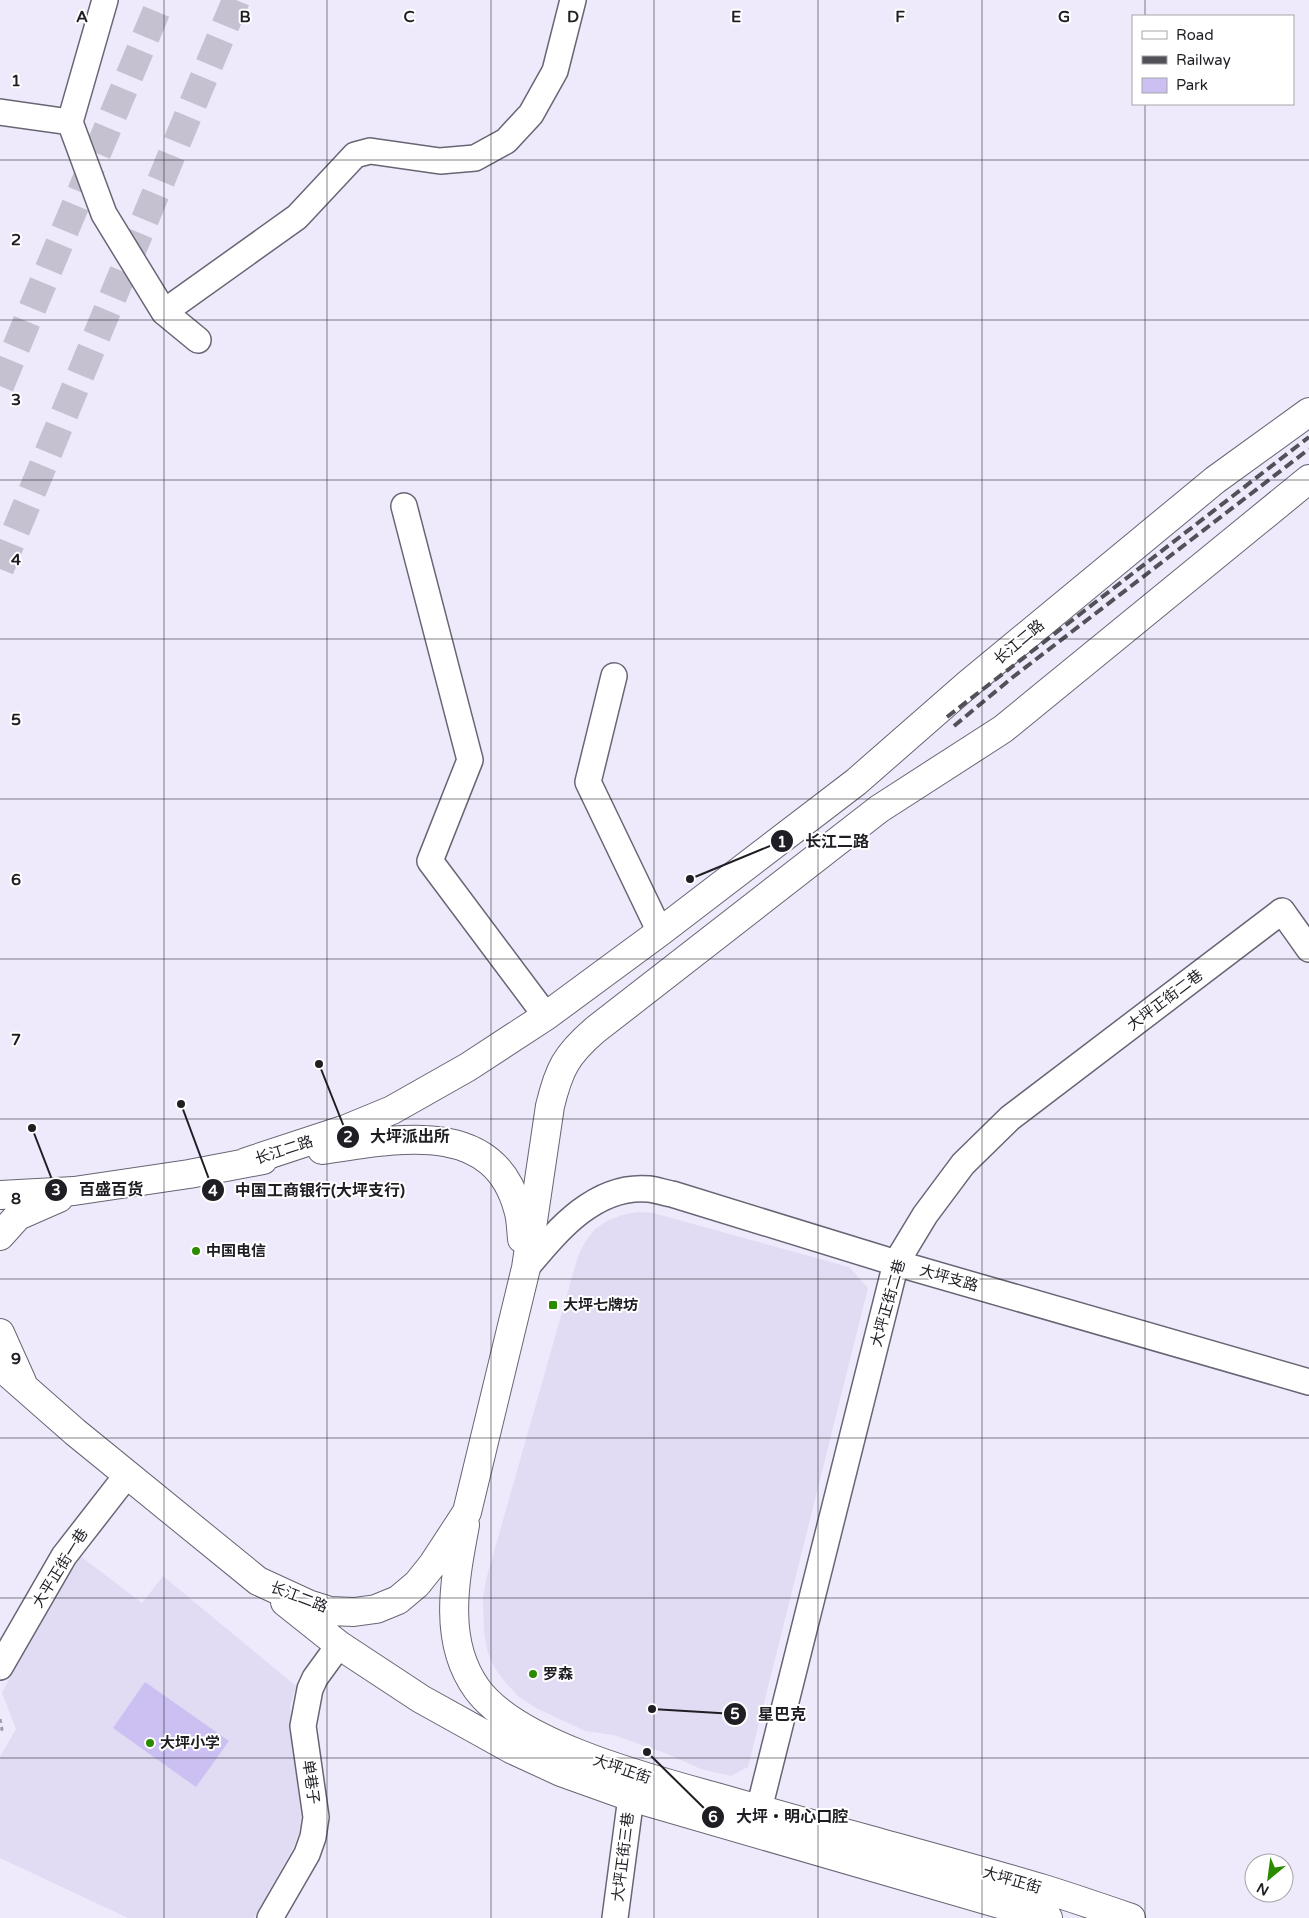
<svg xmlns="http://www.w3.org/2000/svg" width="1309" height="1918" viewBox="0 0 1309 1918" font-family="'Varela Round','Noto Sans SC',sans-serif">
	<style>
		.built { fill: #e1dcf4 }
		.green { fill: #ccc0f2 }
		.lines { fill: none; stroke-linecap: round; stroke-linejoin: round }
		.highway-tunnel { stroke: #c5c1d0; stroke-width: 28; stroke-dasharray: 28 14; stroke-linecap: butt }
		.minor-casing { stroke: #686574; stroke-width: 28 }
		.major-casing { stroke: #686574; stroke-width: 30 }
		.path { stroke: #9f9ca9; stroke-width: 3; stroke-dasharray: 4 4; stroke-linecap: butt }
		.minor { stroke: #fff; stroke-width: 25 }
		.major { stroke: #fff; stroke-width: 28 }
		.rail { stroke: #525159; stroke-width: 4; stroke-dasharray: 10 5; stroke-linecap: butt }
		.grid { fill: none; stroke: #1f1e24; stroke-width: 1; stroke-opacity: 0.55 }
		.poi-dot { fill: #2a8b00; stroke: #fff; stroke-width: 2 }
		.labels { text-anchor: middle; stroke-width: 4; stroke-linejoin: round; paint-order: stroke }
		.street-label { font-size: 15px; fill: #1f1e24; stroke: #fff }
		.poi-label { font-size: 15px; font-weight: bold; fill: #1f1e24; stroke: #fff; text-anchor: start }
		.grid-label { font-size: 16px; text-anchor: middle; font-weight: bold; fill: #1f1e24; stroke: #fff; stroke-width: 4; stroke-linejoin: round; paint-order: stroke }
		.leader { fill: none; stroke: #1f1e24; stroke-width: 2 }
		.callout-dot { fill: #1f1e24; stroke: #fff; stroke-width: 2 }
		.mark-label { font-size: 15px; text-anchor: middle; font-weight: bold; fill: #fff }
		.callout-label { font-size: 16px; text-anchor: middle; font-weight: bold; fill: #1f1e24; stroke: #fff; stroke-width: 4; stroke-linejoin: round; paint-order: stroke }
	</style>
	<rect width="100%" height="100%" fill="#eeeafb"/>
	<path class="built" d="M637 1212 653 1213 849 1267 868 1288 748 1767 731 1776 701 1769 665 1753 613 1735 585 1731 536 1708 518 1696 505 1682 494 1667 487 1650 484 1632 483 1598 486 1580 578 1256 585 1242 595 1229 607 1221 622 1215Z
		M75 1552 142 1603 163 1576 296 1686 290 1707 301 1816 299 1833 293 1848 254 1918H128L0 1858V1757L16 1729 2 1693Z"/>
	<path class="green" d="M145 1682 229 1741 196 1787 113 1728Z"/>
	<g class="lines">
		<path class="highway-tunnel" d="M0 386 161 0
			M0 569 236 0"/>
		<defs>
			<path id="minor" d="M105 0 70 122 104 214 164 312 198 340
				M0 112 70 122
				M164 312 297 217 355 155 370 151 440 161 475 158 506 141 531 114 555 71 573 0
				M404 506 470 760 430 861 546 1016
				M614 676 588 782 660 932
				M526 1268C557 1231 595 1184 649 1189 657 1190 665 1193 672 1194L896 1263 1309 1382
				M0 1667 64 1556 127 1475
				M759 1809 896 1263 925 1215 963 1164 1010 1118 1282 911 1309 949
				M270 1918 307 1854 313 1837 316 1817 303 1726 310 1689 315 1678 339 1645
				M615 1918 631 1797"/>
			<path id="major" d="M322 1150C392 1140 493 1116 518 1209 521 1218 521 1229 522 1239
				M246 1162 346 1129 392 1110 468 1067 546 1016 660 932 856 782 968 684 1215 480 1309 412
				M0 1195 74 1191 189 1174 263 1160
				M0 1236 18 1216 59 1198
				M0 1333 22 1382
				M0 1366 75 1432 258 1581 308 1604 330 1611 354 1612 376 1609 398 1600 417 1584 433 1564 467 1512 526 1268 550 1106C559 1069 566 1055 595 1030L879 809 1003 729 1309 479
				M465 1525C455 1579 442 1641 477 1689 518 1745 651 1779 716 1797 765 1811 814 1825 863 1838 924 1855 984 1871 1044 1889 1073 1898 1102 1908 1131 1918
				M285 1602 339 1645 421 1699 511 1749 561 1772 631 1797 1048 1918"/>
		</defs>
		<use href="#minor" class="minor-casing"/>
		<use href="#major" class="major-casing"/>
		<path class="path" d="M0 1719 2 1729 0 1733"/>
		<use href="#minor" class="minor"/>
		<use href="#major" class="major"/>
		<path class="rail" d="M947 717 1309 437
			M954 726 1013 677 1309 449"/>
	</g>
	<path class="grid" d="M164 0V1918M327 0V1918M491 0V1918M654 0V1918M818 0V1918M982 0V1918M1145 0V16M1145 104V1918M0 160H1309M0 320H1309M0 480H1309M0 639H1309M0 799H1309M0 959H1309M0 1119H1309M0 1279H1309M0 1438H1309M0 1598H1309M0 1758H1309"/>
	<g class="poi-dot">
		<circle cx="196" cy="1251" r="5"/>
		<rect x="548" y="1300" width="10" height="10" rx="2.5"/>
		<circle cx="533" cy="1674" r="5"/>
		<circle cx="150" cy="1743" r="5"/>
	</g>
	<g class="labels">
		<g class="street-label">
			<text transform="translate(1019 642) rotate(-40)" y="5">长江二路</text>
			<text transform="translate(1165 1000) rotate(-37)" y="5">大坪正街二巷</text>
			<text transform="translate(284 1150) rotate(-18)" y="5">长江二路</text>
			<text transform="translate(949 1278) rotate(16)" y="5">大坪支路</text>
			<text transform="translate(888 1303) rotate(-74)" y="5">大坪正街二巷</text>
			<text transform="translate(60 1568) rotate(-58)" y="5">大平正街一巷</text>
			<text transform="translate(299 1597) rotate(21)" y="5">长江二路</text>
			<text transform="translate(622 1769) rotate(19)" y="5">大坪正街</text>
			<text transform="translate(311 1782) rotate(82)" y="5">单巷子</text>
			<text transform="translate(623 1857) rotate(-83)" y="5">大坪正街三巷</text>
			<text transform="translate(1012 1880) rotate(16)" y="5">大坪正街</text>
		</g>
		<g class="poi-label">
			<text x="206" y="1256">中国电信</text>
			<text x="563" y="1310">大坪七牌坊</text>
			<text x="543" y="1679">罗森</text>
			<text x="160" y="1748">大坪小学</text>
		</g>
	</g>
	<g class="grid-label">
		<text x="82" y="22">A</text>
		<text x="245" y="22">B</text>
		<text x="409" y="22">C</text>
		<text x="573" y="22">D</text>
		<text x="736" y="22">E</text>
		<text x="900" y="22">F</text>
		<text x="1064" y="22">G</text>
		<text x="16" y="86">1</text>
		<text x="16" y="245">2</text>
		<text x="16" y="405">3</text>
		<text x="16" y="565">4</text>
		<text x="16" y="725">5</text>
		<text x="16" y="885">6</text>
		<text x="16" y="1045">7</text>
		<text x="16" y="1204">8</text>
		<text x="16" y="1364">9</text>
	</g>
	<path class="leader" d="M690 879L782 841M319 1064L348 1137M32 1128L56 1190M181 1104L213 1190M652 1709L735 1714M647 1752L713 1817"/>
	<g class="callout-dot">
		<circle cx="690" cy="879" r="5"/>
		<circle cx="319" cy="1064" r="5"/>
		<circle cx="32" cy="1128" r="5"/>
		<circle cx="181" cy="1104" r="5"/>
		<circle cx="652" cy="1709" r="5"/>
		<circle cx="647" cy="1752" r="5"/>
		<circle cx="782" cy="841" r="12"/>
		<circle cx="348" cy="1137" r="12"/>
		<circle cx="56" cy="1190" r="12"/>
		<circle cx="213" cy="1190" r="12"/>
		<circle cx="735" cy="1714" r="12"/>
		<circle cx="713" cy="1817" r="12"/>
	</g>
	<g class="mark-label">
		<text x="782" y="847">1</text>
		<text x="348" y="1142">2</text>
		<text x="56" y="1195">3</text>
		<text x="213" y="1196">4</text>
		<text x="735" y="1719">5</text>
		<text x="713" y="1822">6</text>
	</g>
	<g class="callout-label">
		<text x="837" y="847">长江二路</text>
		<text x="410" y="1142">大坪派出所</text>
		<text x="111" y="1195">百盛百货</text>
		<text x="320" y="1196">中国工商银行(大坪支行)</text>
		<text x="782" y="1720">星巴克</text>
		<text x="792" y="1822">大坪‧明心口腔</text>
	</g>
	<rect x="1132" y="15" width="162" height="90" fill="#ffffff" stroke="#a5a5a7"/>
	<rect x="1142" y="31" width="25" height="8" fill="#ffffff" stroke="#a5a5a7"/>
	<text x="1176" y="40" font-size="15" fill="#1f1e24">Road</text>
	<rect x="1142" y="56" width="25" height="8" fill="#525159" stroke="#a5a5a7"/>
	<text x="1176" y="65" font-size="15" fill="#1f1e24">Railway</text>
	<rect x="1142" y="78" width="25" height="15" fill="#ccc0f2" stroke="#a5a5a7"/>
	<text x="1176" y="90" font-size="15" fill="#1f1e24">Park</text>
	<g transform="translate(1269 1878) rotate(209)"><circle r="24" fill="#ffffff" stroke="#a5a5a7"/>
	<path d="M0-4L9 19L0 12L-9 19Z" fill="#2a8b00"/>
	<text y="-8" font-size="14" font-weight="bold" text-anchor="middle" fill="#1f1e24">N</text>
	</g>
</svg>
